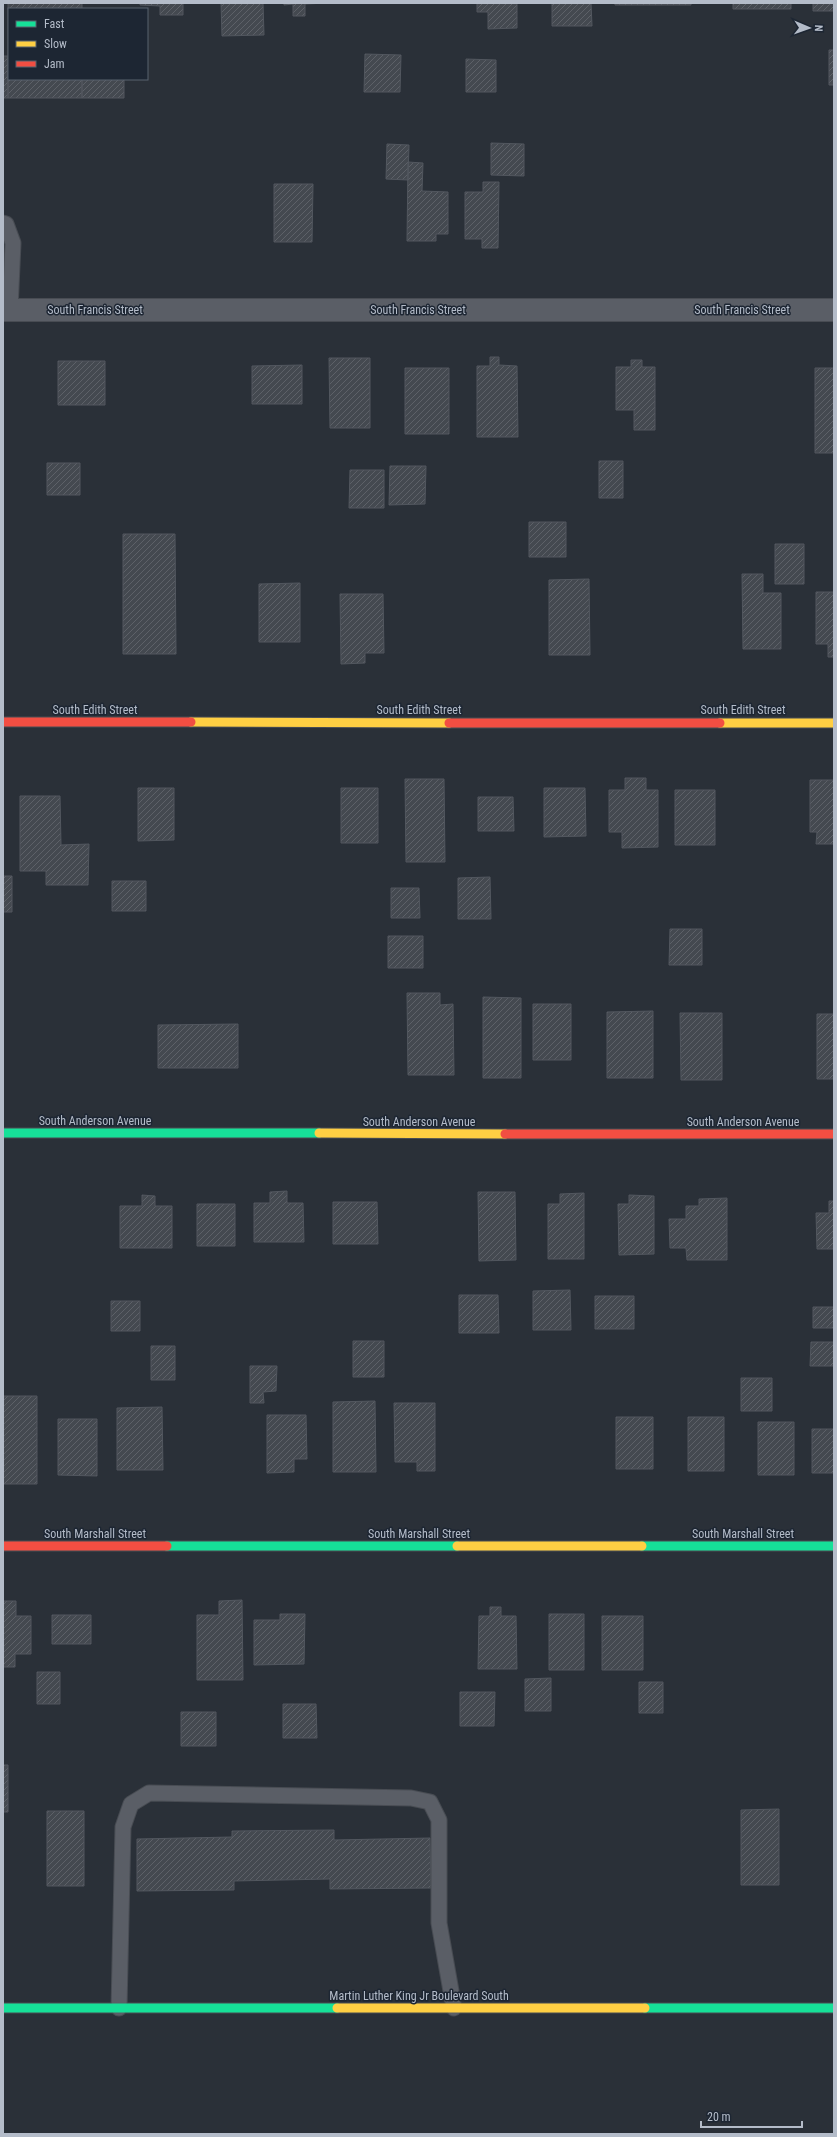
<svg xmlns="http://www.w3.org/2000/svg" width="837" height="2137" viewBox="0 0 837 2137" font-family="'Roboto Condensed',sans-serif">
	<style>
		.building { fill: url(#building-hatch); stroke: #52575f }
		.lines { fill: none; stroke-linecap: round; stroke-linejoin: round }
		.lane-casing { stroke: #484c53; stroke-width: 17 }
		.street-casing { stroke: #484c53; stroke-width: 24 }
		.fast-casing { stroke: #484c53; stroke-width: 11 }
		.slow-casing { stroke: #484c53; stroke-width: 11 }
		.jam-casing { stroke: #484c53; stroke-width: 11 }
		.lane { stroke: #5a5e66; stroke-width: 15 }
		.street { stroke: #5a5e66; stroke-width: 22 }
		.fast { stroke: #16e098; stroke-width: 9 }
		.slow { stroke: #ffcf43; stroke-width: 9 }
		.jam { stroke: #f24e42; stroke-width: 9 }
		.labels { text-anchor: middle; stroke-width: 3; stroke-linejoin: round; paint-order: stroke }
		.street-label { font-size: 12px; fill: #b4bcc9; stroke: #1d2633 }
	</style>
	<defs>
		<pattern id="building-hatch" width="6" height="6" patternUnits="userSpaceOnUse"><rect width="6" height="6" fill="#444950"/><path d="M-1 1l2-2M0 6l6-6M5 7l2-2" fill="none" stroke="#5d6168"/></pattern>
	</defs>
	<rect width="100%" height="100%" fill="#2a3038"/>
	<path class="building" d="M8 3H82V9H9V79H82V98H8Z
		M140 3H183V15H160V6L140 5Z
		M221 3H263L264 35 222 36Z
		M284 3H328L305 4V16H293V4L284 5Z
		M477 3H517V28L488 29V12H477Z
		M552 3H591L592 26H552Z
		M615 3H691V5H615Z
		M733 3H791V9H733Z
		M813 3H834V11H813Z
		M829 50H834V85H829Z
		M365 54 401 55 400 92H364Z
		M3 56H8V98H3Z
		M466 59 496 60V92H466Z
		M82 79H124V98H82Z
		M491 143 524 144V176L491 175Z
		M387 144 409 145 408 180 386 179Z
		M408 162 423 163 422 191 448 192V234H436V241H407Z
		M483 182H499L498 248H482V239H465V192H483Z
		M274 184H313L312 242H274Z
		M490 357H499V365L517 366 518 437H477V366H490Z
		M329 358H370V428H330Z
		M631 360H642V367H655V430H634V410H616V367H631Z
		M58 361H105V405H58Z
		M302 365V404H252V366Z
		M405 368H449V434H405Z
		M815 368H834V453H815Z
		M599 461H623V498H599Z
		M47 463H80V495H47Z
		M390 466H426L425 504 389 505Z
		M350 470H384V508H349Z
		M529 522H566V557H529Z
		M123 534H175L176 654H123Z
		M775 544H804V584H775Z
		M742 574H763V593H781V649H743Z
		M589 579 590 655H549V580Z
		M300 583V642H259V584Z
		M816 592H834V657H828V644H816Z
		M340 594H383L384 653H365V663L341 664Z
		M625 778H646V790H658V847L622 848V832H609V790H625Z
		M405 779H444L445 862H406Z
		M810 780H834V844H816L817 832H810Z
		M138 788H174V840L138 841Z
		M341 788H378V843H341Z
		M544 788H585L586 836 544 837Z
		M675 790H715V845H675Z
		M20 796H60L61 845 89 844 88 885H46V871H20Z
		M478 797H513L514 831H478Z
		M3 876H12V912H3Z
		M490 877 491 919H458V878Z
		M112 881H146V911H112Z
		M391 888H419L420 918H391Z
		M670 929H702V965H669Z
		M388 936H423V968H388Z
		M407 993H440V1005L453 1004 454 1075H408Z
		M483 997 521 998V1078H483Z
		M533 1004H571V1060H533Z
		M653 1011V1078H607V1012Z
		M680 1013H722V1080H681Z
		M817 1014H834V1079H817Z
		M238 1024V1068H158V1025Z
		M287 1191V1203H303L304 1242H254V1203H270V1192Z
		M478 1192H515L516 1260 479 1261Z
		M584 1193V1259H548V1204H560V1194Z
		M142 1195 155 1196V1206H172V1248H120V1206H142Z
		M629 1195 654 1196V1254L619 1255 618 1204H629Z
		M727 1198V1260H687L686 1248H670L669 1219H686V1206H699V1199Z
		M829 1201H834V1249H817L816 1213H829Z
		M333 1202H377L378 1244H333Z
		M197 1204H235V1246H197Z
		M570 1290 571 1330H533V1291Z
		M459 1295H498L499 1333H459Z
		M595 1296H634V1329H595Z
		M111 1301H140V1331H111Z
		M813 1307H834V1328H813Z
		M353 1341H384V1377H353Z
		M811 1342H834V1366H810Z
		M151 1346H175V1380H151Z
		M250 1366H277L276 1391 263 1392 264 1403H250Z
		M741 1378H772V1411H741Z
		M3 1396H37V1484H3Z
		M375 1401 376 1472H333V1402Z
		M394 1403H435V1471H417V1462H395Z
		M162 1407 163 1470H117V1408Z
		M267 1415H306L307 1459H294V1472L267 1473Z
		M616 1417H653V1469H616Z
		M688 1417H724V1471H688Z
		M58 1419H97V1476L58 1475Z
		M758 1422H794V1475H758Z
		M812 1429H834V1473H812Z
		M242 1600 243 1680H197V1615H219V1601Z
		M3 1601H16V1616H31V1654H15V1667H3Z
		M490 1607H501V1616H516L517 1669H478L479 1616H490Z
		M280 1614H305L304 1664 254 1665V1620H280Z
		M549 1614H584V1670H549Z
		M52 1615H91V1644H52Z
		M602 1616H643V1670H602Z
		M37 1672H60V1704H37Z
		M551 1678V1711H525V1679Z
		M639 1682H663V1713H639Z
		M460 1692H495L494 1726H460Z
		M283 1704H316L317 1738H283Z
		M181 1712H216V1746H181Z
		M3 1765H8V1812H3Z
		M779 1809V1885H741V1810Z
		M47 1811H84V1886H47Z
		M334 1830V1840L430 1838 431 1888 330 1889V1879L234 1881V1890L137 1891V1839L232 1837V1831Z"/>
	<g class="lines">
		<defs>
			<path id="lane" d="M3 223 6 224 13 243 10 310
				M119 2008 123 1827 131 1804 149 1793 411 1798 430 1802 439 1820V1923L454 2008"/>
			<path id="street" d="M3 310H834"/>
			<path id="fast" d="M3 1133H319
				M167 1546H457
				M642 1546H834
				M3 2008H337
				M645 2008H834"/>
			<path id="slow" d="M191 722 449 723
				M720 723H834
				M319 1133 505 1134
				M457 1546H642
				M337 2008H645"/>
			<path id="jam" d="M3 722H191
				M449 723H720
				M505 1134H834
				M3 1546H167"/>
		</defs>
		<use href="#lane" class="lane-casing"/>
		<use href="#street" class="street-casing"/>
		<use href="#fast" class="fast-casing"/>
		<use href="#slow" class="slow-casing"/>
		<use href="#jam" class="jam-casing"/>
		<use href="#lane" class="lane"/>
		<use href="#street" class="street"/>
		<use href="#fast" class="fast"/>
		<use href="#slow" class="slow"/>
		<use href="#jam" class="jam"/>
	</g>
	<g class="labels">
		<g class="street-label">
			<text x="95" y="314">South Francis Street</text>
			<text x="418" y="314">South Francis Street</text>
			<text x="742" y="314">South Francis Street</text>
			<text x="95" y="714">South Edith Street</text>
			<text x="419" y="714">South Edith Street</text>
			<text x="743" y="714">South Edith Street</text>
			<text x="95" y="1125">South Anderson Avenue</text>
			<text x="419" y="1126">South Anderson Avenue</text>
			<text x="743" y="1126">South Anderson Avenue</text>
			<text x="95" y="1538">South Marshall Street</text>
			<text x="419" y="1538">South Marshall Street</text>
			<text x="743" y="1538">South Marshall Street</text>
			<text x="419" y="2000">Martin Luther King Jr Boulevard South</text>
		</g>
	</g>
	<rect width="837" height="2137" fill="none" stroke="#b4bcc9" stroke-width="8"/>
	<rect x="8" y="8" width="140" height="72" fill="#1d2633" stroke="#59626f"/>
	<rect x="16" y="21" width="20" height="6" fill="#16e098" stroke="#59626f"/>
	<text x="44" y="28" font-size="12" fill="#b4bcc9">Fast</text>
	<rect x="16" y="41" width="20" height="6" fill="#ffcf43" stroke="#59626f"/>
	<text x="44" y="48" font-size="12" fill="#b4bcc9">Slow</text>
	<rect x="16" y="61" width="20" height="6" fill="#f24e42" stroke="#59626f"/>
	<text x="44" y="68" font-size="12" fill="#b4bcc9">Jam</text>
	<g transform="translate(809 28) rotate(92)" stroke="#1d2633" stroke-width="3" paint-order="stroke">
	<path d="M0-3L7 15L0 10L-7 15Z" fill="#b4bcc9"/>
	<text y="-6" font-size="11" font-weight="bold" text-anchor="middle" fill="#b4bcc9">N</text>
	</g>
	<path d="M701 2121v6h101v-6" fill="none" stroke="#b4bcc9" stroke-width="2"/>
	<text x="707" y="2121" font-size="12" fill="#b4bcc9" stroke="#1d2633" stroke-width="3" paint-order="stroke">20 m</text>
</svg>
